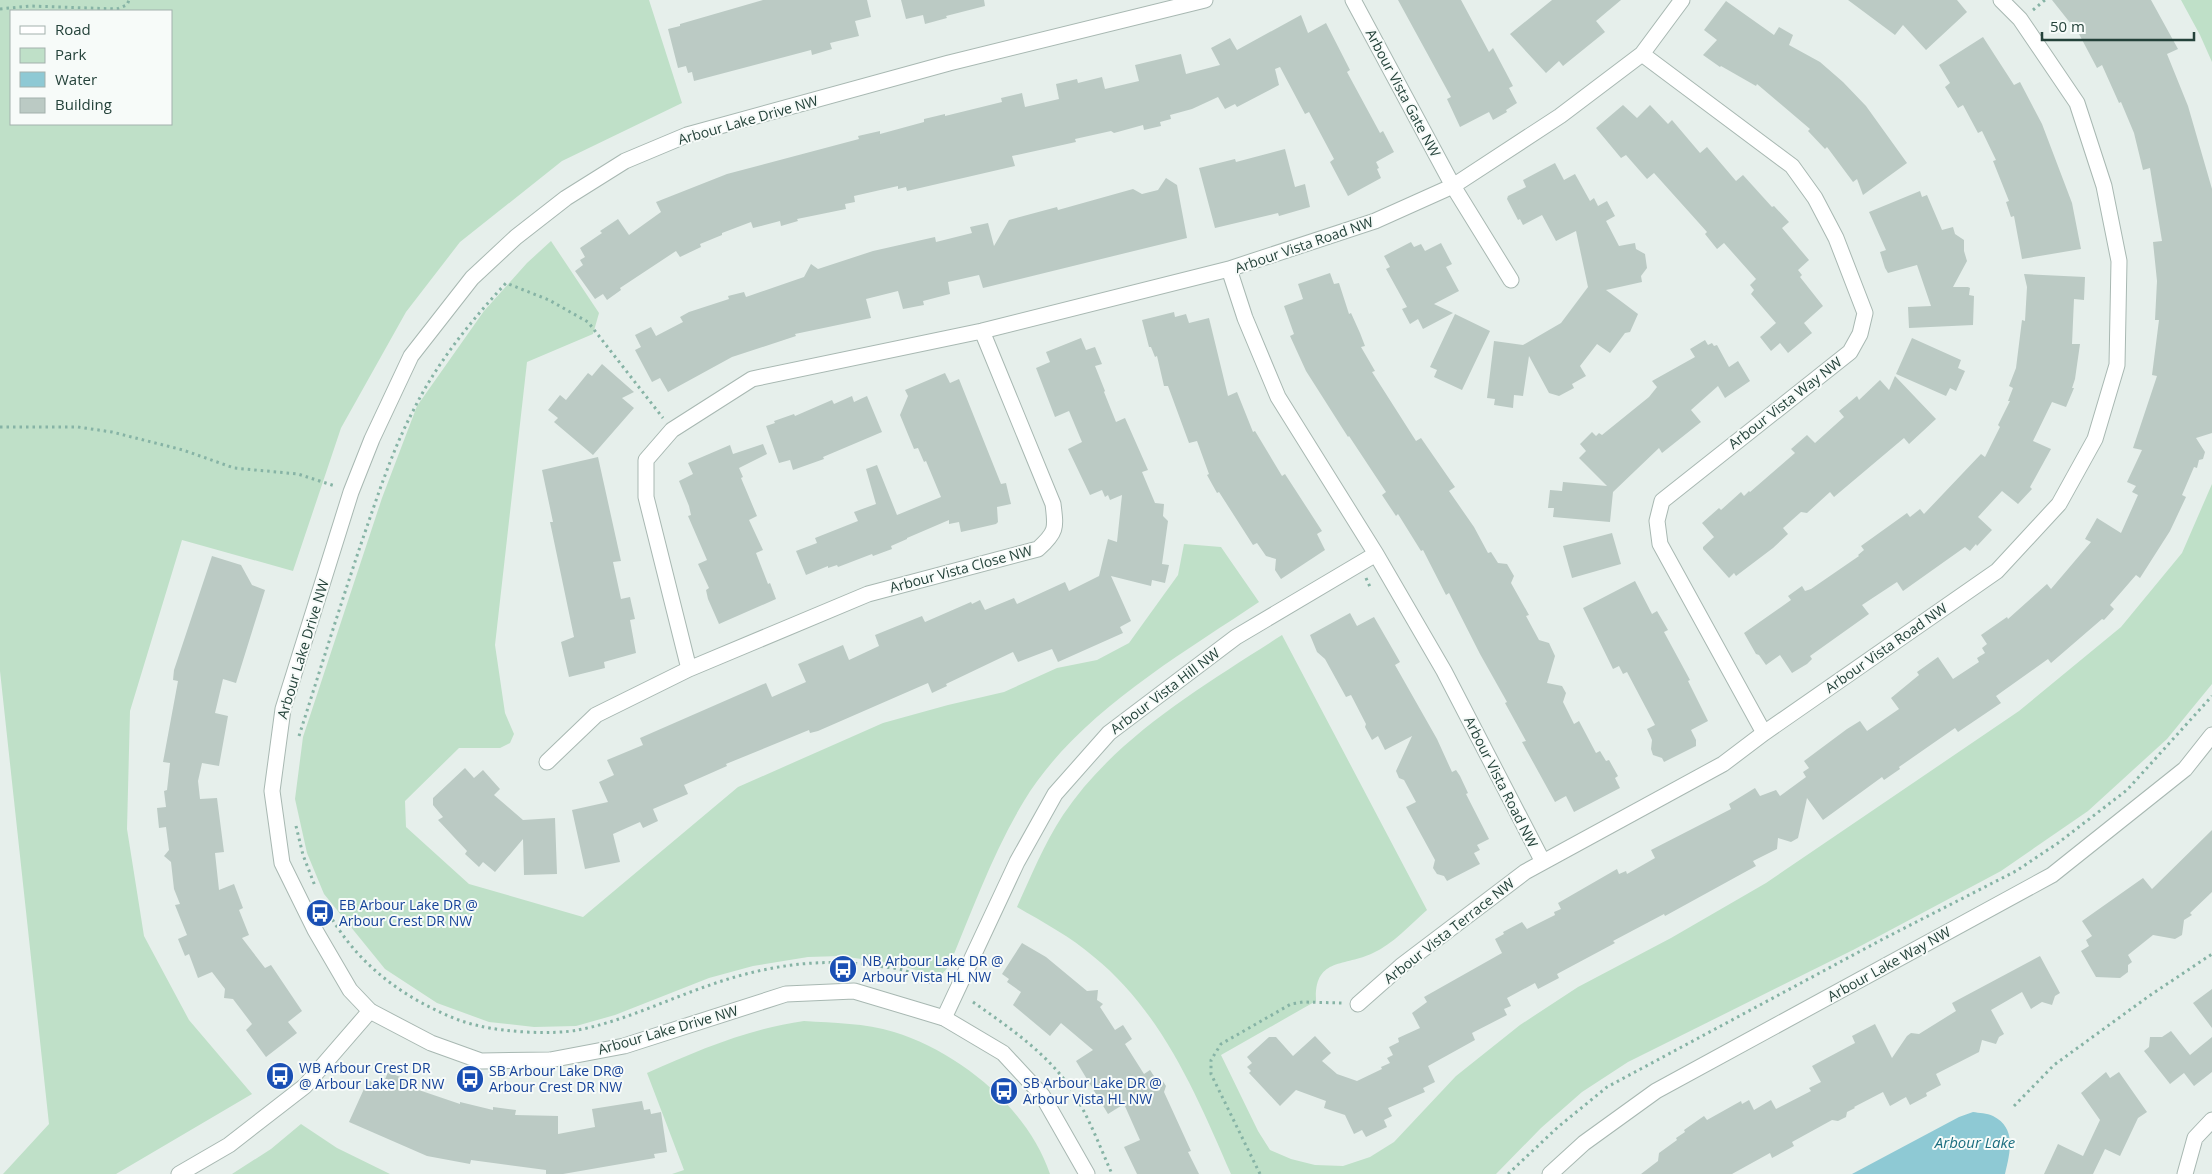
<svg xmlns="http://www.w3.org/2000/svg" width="2212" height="1174" viewBox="0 0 2212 1174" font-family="'Open Sans',sans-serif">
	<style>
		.green { fill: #bfe0c8; fill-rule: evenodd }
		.water { fill: #8ec9d4 }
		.building { fill: #bbcac4 }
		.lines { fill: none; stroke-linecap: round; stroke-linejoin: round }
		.minor-casing { stroke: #a8b8b2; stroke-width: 17 }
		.tertiary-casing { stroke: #a8b8b2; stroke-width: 17 }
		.path { stroke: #86b3a5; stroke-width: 3; stroke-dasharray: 2.5 4; stroke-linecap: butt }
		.minor { stroke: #fff; stroke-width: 15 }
		.tertiary { stroke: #fff; stroke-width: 15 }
		.labels { text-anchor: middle; stroke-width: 4; stroke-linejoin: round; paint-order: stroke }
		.street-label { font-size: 14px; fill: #24423a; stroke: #f7fbf9 }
		.transit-label { font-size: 14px; fill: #164399; stroke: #f7fbf9; text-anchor: start }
		.water-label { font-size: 15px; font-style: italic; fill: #1c6f80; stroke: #f7fbf9 }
	</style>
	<rect width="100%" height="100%" fill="#e6efeb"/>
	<path class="green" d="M0 0H649L682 103 562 161 460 242 406 312 341 428 293 571 182 540 130 711 127 829 144 936 189 1020 252 1094 116 1174H3L49 1124 0 671ZM11 11H171V124H11Z
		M2181 0H2212V62L2200 35Z
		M551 241 599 313 593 334 527 362 495 645 505 713 514 734 510 743 500 748H459L405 801 406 827 469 884 583 917 738 787 883 723 948 705 1004 692 1057 668 1097 660 1129 643 1178 575 1184 544 1221 547 1259 602C1177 657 1076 715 1024 801 994 850 971 913 949 966L942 974 933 975 895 964 841 956 808 957 753 966 709 978 615 1015 576 1026 534 1027 489 1022 437 1003 385 969 324 894 307 853 295 799 303 737 382 498 417 406 484 311 527 263Z
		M2212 484V684L2167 739 2088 811 2001 871 1853 950 1628 1062 1582 1092 1541 1128 1496 1174H1231C1197 1096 1162 1012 1094 957 1071 937 1043 922 1017 907 1031 876 1044 844 1063 815 1116 736 1203 686 1282 635L1427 910C1410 925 1393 944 1373 953 1344 967 1314 957 1316 1001L1221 1055 1258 1131 1270 1150 1291 1159 1315 1165 1343 1166 1370 1157 1394 1142 1456 1076 1520 1025 1578 987 1671 938 1766 883 2019 711 2121 627 2182 553Z
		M804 1021C834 1023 865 1023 894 1032 959 1052 1028 1108 1050 1174H672L684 1170 647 1073C699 1050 747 1029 804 1021Z
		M301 1124 337 1148 390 1174H232L271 1149Z"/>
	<path class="water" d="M1973 1112C1979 1113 1987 1113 1993 1116 2017 1128 2010 1153 2005 1174H1852L1959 1117Z"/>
	<path class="building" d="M763 0H867L871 17 855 21 859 36 830 43 832 49 812 55 811 50 694 81 692 72 688 73 686 66 678 68 668 29 680 26V24Z
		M901 0H984L985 6 946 16 947 18 925 24 923 15 906 19Z
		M1398 0H1461L1489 52 1493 48 1513 86 1509 88 1517 103 1506 110 1507 112 1493 120 1489 112 1460 127 1447 99 1451 97Z
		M1552 0H1621L1596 21 1605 32 1563 66 1559 61 1546 73 1510 34Z
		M1848 0H1957L1967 12 1926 50 1903 25 1895 35Z
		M2052 0H2151L2178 49 2167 54 2188 106 2212 189V433L2196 438 2205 452 2203 459 2199 460 2197 468 2194 467 2182 495 2186 497 2170 531 2140 578 2136 575 2110 605 2114 609 2104 620 2102 619 2051 663 2048 659 1996 696 2001 703 1958 732 1955 728 1899 767 1900 769 1884 780 1882 777 1823 820 1807 798 1798 838 1791 842 1778 838 1777 849 1753 861 1756 866 1665 916 1664 914 1613 941 1615 943 1557 974 1559 978 1538 989 1535 983 1507 998 1511 1006 1504 1009 1507 1015 1472 1033 1475 1040 1428 1066 1435 1082 1423 1088 1425 1092 1388 1108 1392 1116 1384 1120 1387 1127 1366 1137 1362 1130 1354 1134 1345 1115 1324 1108 1326 1101 1296 1090 1280 1106 1249 1073 1251 1071 1247 1067 1252 1063 1247 1057 1269 1037H1276L1293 1056 1315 1036 1331 1053 1322 1061 1337 1074 1357 1081 1382 1069 1381 1067 1390 1063 1387 1058 1393 1055 1389 1047 1399 1042 1398 1038 1420 1028 1412 1013 1427 1002 1424 997 1502 953 1495 939 1504 934 1503 932 1522 922 1527 929 1555 915 1554 912 1561 909 1558 903 1617 869 1619 874 1626 871 1627 874 1655 858 1651 850 1731 809 1729 804 1755 788 1760 796 1776 790 1780 796 1806 777 1803 772 1809 768 1804 761 1847 729 1860 721 1867 731 1899 709 1891 698 1919 675 1917 672 1938 657 1953 679 1979 662 1977 658 1985 653 1982 648 1987 644 1981 635 2007 617 2008 619 2047 584 2051 589 2091 542 2085 539 2097 518 2121 533 2138 495 2132 492 2136 486 2127 482 2142 450 2133 448 2157 376 2152 375 2159 320H2155L2157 281 2153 242 2162 241 2150 168 2143 170 2134 133 2121 102 2119 103 2102 65 2097 68 2079 34Z
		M1726 1 1774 35 1779 27 1793 35 1789 45 1820 62 1843 82 1866 106 1907 163 1863 195 1857 179 1853 182 1827 147 1825 149 1808 131 1810 129 1757 84 1756 86 1721 66 1720 67 1703 55 1717 40 1704 30Z
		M1301 15 1308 33 1326 23 1350 70 1347 72 1380 133 1383 131 1394 152 1376 162 1379 168 1377 169 1381 178 1348 196 1330 162 1334 159 1309 112 1305 114 1280 67 1275 69 1279 85 1237 107 1235 104 1225 109 1218 97 1192 109 1170 115 1171 119 1160 122 1161 126 1144 130 1143 125 1114 133 1111 131 1075 139 1076 142 1012 156 1015 166 907 191 906 187 898 189V186L854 196 855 202 845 204 846 209 797 219 798 221 781 226 780 221 753 228 751 222 722 233V235L700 244 701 247 680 257 676 251 620 288 621 290 607 300 603 294 595 299 575 271 583 265 580 260 585 257 580 248 602 233 600 231 618 219 629 235 661 212 656 202 727 174 859 139 858 136 880 131V134L924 122V119L945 114V116L1002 102 1001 98 1022 93 1025 107 1059 99 1056 84 1077 79 1078 83 1102 77 1105 89 1139 81 1135 65 1181 54 1186 74 1220 65 1211 48 1230 38 1237 50Z
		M1983 37 2014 85 2020 82 2042 124 2072 203 2081 249 2022 259 2014 216 2011 217 2006 202 2009 201 1993 161 1996 160 1982 131 1978 133 1963 105 1958 108 1945 87 1950 83 1939 65Z
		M1623 105 1637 118 1650 105 1668 124 1672 120 1700 153 1707 147 1736 181 1743 175 1772 207 1774 206 1789 222 1782 228 1809 260 1798 270 1802 275 1800 277 1823 306 1804 323 1812 333 1788 353 1780 343 1771 351 1760 337 1776 323 1751 294 1754 290 1750 285 1756 279 1724 243 1717 249 1705 234 1707 232 1654 173 1647 179 1626 155 1621 158 1596 128Z
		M1285 149 1295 187 1305 184 1310 207 1279 216 1278 213 1215 228 1199 168 1235 159 1236 162Z
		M1555 163 1564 180 1575 174 1590 201 1594 198 1598 206 1607 201 1615 216 1606 221 1619 246 1635 243 1636 249 1645 254 1647 268 1641 276 1642 282 1606 290 1638 314 1630 332 1625 333 1610 353 1597 344 1580 366 1586 376 1572 384 1574 388 1559 396 1549 393 1529 356 1523 396 1514 395 1513 408 1494 405 1495 399 1487 398 1494 341 1523 345 1561 323 1588 287 1576 231 1556 241 1542 215 1523 225 1520 219 1518 220 1507 199 1508 196 1526 187 1523 180Z
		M1166 178 1177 185 1187 238 983 288 979 275 948 282 950 294 923 301 924 305 903 309 898 291 866 299 871 318 795 334 796 336 732 357 668 392 660 378 652 382 635 350 641 347 635 335 651 327 656 336 683 322 680 317 689 312 729 299 728 296 744 292 746 297 804 277 811 264 818 269 873 251 935 237 936 242 972 233 970 227 988 223 994 246 1009 220 1057 207 1058 210 1133 189 1142 194 1158 190Z
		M1920 191 1922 197 1927 195 1942 230 1953 227 1955 234 1964 240V251L1967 261 1953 287H1968L1970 288 1969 295 1974 296 1973 325 1909 328 1908 307 1931 306 1917 265 1888 273 1885 268 1880 252 1886 250 1869 212Z
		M1411 242 1414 247 1421 244 1425 251 1441 243 1452 264 1446 267 1459 291 1434 304 1453 313 1423 329 1418 319 1410 324 1402 309 1407 307 1386 269 1390 267 1384 256Z
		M1330 273 1334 284 1339 283 1349 314 1351 313 1360 333 1365 346 1361 347 1375 371 1372 372 1416 441 1421 438 1455 487 1449 491 1474 527 1488 553 1491 552 1498 563 1507 564 1514 576 1511 583 1529 615 1526 616 1539 640 1549 643 1555 656 1547 683 1562 686 1566 693 1563 702 1574 724 1579 721 1596 753 1600 751 1606 761 1609 760 1618 776 1615 778 1620 788 1574 812 1566 796 1555 802 1522 742 1526 741 1505 703 1507 702 1480 654 1449 593 1446 595 1423 550 1421 551 1398 514 1396 516 1382 495 1386 492 1349 436 1348 437 1306 371 1290 336 1294 334 1284 306 1303 299 1298 284Z
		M2024 274 2085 277 2084 300 2074 299 2072 344H2080L2075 379 2072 388H2074L2066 407 2052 402 2033 441 2051 449 2030 487 2032 489 2018 504 2002 491 1978 517 1992 530 1977 546 1976 544 1970 551 1965 547 1903 591 1897 582 1862 605 1869 614 1810 656 1812 659 1807 664 1792 673 1780 655 1766 665 1759 655 1756 654 1744 633 1791 600 1788 596 1802 586 1805 591 1811 589 1859 556 1858 555 1864 550 1861 546 1907 513 1910 517 1920 509 1924 514 1981 454 1985 457 2000 427 1998 425 2010 401H2008L2013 388 2009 386 2016 368 2022 320 2025 321 2027 287Z
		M1174 312 1175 317 1186 314 1189 323 1209 318 1228 396 1237 392 1253 432 1255 431 1282 476 1285 474 1322 531 1317 534 1325 550 1281 579 1275 570 1276 559 1266 556 1257 543 1253 545 1219 492 1217 493 1207 475 1209 474 1197 441 1189 443 1168 386H1164L1157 356 1155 357 1151 347H1149L1142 320Z
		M1455 314 1490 331 1462 390 1434 377 1437 370 1430 367Z
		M1081 338 1086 350 1095 347 1102 364 1095 366 1105 391 1104 392 1116 422 1125 418 1148 470 1142 472 1155 503 1164 504 1163 516 1168 521 1162 564 1169 565 1165 583 1152 580 1151 586 1111 576 1131 621 1120 627 1123 633 1058 662 1052 649 1018 662 1013 652 946 684 947 686 932 693 928 683 818 731 810 733 809 730 726 764 727 766 684 785 688 794 653 809 658 821 643 828 640 822 613 834 620 862 585 869 572 810 608 802 599 782 614 775 607 760 643 745 640 738 766 683 772 697 806 682 798 664 843 645 849 660 879 646 875 635 922 616 925 622 971 602 972 604 980 600 985 610 1014 598 1017 604 1065 582 1069 591 1099 576 1108 539 1117 542 1122 495 1110 500 1108 495 1105 497 1102 490 1090 495 1068 449 1082 442 1069 411 1055 417 1036 368 1050 362 1046 352Z
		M1912 338 1961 360 1958 368 1965 371 1956 391 1950 388 1946 396 1896 374Z
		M1705 340 1708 345 1712 343 1714 346 1717 345 1729 367 1738 361 1750 381 1725 398 1718 386 1691 410 1701 422 1662 453 1659 448 1613 492 1610 522 1553 517 1554 508H1548L1550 490 1562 491 1563 482 1607 486 1579 458 1586 451 1580 444 1592 432 1596 436 1599 433 1602 435 1649 397 1657 387 1652 381 1695 357 1690 349Z
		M602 364 634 392 622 398 634 408 593 455 554 422 558 418 548 410 560 395 566 400 588 373 592 376Z
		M945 373 950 383 959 379 1001 484 1006 483 1011 504 997 507 998 522 996 524 961 532 959 522 949 524V520L907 538V539L891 546 892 549 873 556 872 554 838 567 837 565 828 568V566L806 575 796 551 817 543 815 538 858 521 854 512 876 504 866 469 877 465 897 515 941 497 926 461 924 462 918 448 914 449 900 415 908 396 905 390Z
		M1895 376 1936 419 1909 444 1904 438 1834 497 1830 492 1807 513 1801 512 1783 528 1788 534 1773 548 1736 576 1734 573 1729 578 1703 549V547L1714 537 1702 523 1719 508 1721 510 1741 492 1744 496 1749 491 1750 492 1795 453 1791 449 1807 435 1815 443 1844 417 1839 411 1857 396 1859 400 1880 380 1889 390Z
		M852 396 854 402 867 396 882 432 823 457 824 459 793 470 790 460 779 463 766 426 775 423 774 421 794 414 795 416 832 400 834 404Z
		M763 444 767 454 739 468 743 477 741 478 757 516 749 520 763 550 756 553 768 584 770 583 776 599 719 624 708 599 706 590 709 588 698 564 707 560 688 516 691 515 689 506 679 481 693 474 688 463 730 445 733 454Z
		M598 457 621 561 613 562 621 599 630 597 635 619 630 620 636 653 604 662 605 668 569 677 561 642 574 637 550 522H553L542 470Z
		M1612 533 1621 564 1572 578 1563 546Z
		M212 556 241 565 252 585 265 590 236 683 223 679 215 713 228 716 219 766 202 763 198 781 200 799 217 798 224 852 215 853 219 890 234 884 243 908 239 910 249 935 242 938 265 968 271 965 302 1011 288 1022 297 1033 266 1057 246 1030 252 1024 233 999 224 998 225 989 212 972 198 978 189 954 185 956 178 939 187 935 175 905 180 904 174 889 171 862 164 856 169 850 166 827 159 828 157 808 166 807 164 791 167 790 170 763 163 762 178 681 173 680 174 670Z
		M1635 581 1652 614 1657 611 1668 630 1664 632 1690 680 1688 681 1708 721 1691 730 1696 740V746L1664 762 1662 758 1653 755 1651 749 1652 740 1647 729 1655 725 1627 672 1623 674 1619 666 1613 669 1583 608Z
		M1350 613 1357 626 1374 617 1400 662 1395 665 1437 739 1452 772 1456 770 1460 776 1468 793 1466 794 1489 839 1477 845 1480 850 1474 853 1480 864 1447 881 1444 876 1437 874 1433 868 1435 860 1406 807 1416 802 1404 780 1399 778 1396 771 1412 736 1385 750 1378 736 1372 740 1365 727 1366 724 1351 695 1346 697 1325 659 1317 652 1310 635Z
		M465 768 474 778 483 770 500 789 494 795 523 820 555 818 557 874 524 875 523 839 495 872 483 862 479 867 465 854 467 851 438 820 443 817 433 805V798Z
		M2212 830V892L2190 913 2192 915 2184 920 2182 935 2175 939 2153 935 2128 955 2132 962 2128 965V972L2120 978 2096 977 2081 951 2089 946 2086 940 2092 936 2082 921 2143 878 2152 889Z
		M1022 943 1046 957 1087 991 1098 990 1097 1000 1103 1004 1100 1007 1115 1030 1123 1025 1132 1039 1125 1044 1144 1074 1150 1070 1156 1079 1162 1080 1166 1086 1164 1092 1191 1151 1188 1152 1199 1174H1137L1124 1147 1140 1140 1124 1104 1108 1114 1076 1061 1093 1050 1061 1023 1050 1036 1013 1005 1021 992 1007 982 1009 979 1002 974Z
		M2040 956 2060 993 2055 996 2052 1005 2042 1002 2031 1009 2022 992 1991 1010 2004 1034 1999 1037 1996 1044 1982 1040 1979 1052 1936 1074 1941 1085 1926 1093 1927 1096 1910 1105 1906 1097 1890 1106 1883 1092 1854 1107 1855 1108 1847 1112 1846 1117 1838 1121 1832 1120 1792 1142 1794 1146 1772 1158 1770 1153 1732 1174H1641L1658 1161 1659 1153 1677 1140 1676 1138 1685 1132 1684 1130 1704 1116 1707 1120 1741 1101 1742 1104 1749 1100 1754 1110 1771 1100 1776 1109 1811 1091 1809 1088 1821 1082 1812 1066 1855 1043 1852 1036 1875 1024 1892 1058 1907 1036 1911 1033 1919 1034 1956 1011 1952 1003Z
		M2212 989V1028L2193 1003Z
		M2171 1031 2190 1055 2212 1037V1072L2194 1086 2184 1073 2170 1084 2144 1051 2149 1047 2150 1037H2162Z
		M388 1072 410 1081 407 1086 460 1104V1102L493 1110V1107L516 1110 515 1115 558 1116V1134L595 1127 592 1109 642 1101 644 1110 650 1109 651 1114 661 1112 667 1152 654 1154 655 1158 563 1174H546V1170L471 1160 470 1164 427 1156 349 1122 368 1080 382 1087Z
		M2106 1072 2110 1078 2119 1072 2147 1112 2138 1118 2120 1156 2105 1149 2093 1174H2044L2058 1144 2083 1156 2100 1120 2081 1093Z"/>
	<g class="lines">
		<defs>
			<path id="minor" d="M1353 0 1453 186 1511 280
				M1642 54 1792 166 1815 198 1836 238 1865 313 1860 334 1850 352 1662 501 1657 521 1660 544 1764 733
				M689 669 646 497V460L672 430 752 379 982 331 1229 269
				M547 762 596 715 689 669 868 594 1038 549C1057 532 1056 528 1053 504L982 331
				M1543 862 1444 671 1376 554 1278 397 1245 318 1229 269 1375 221 1453 186 1560 116 1642 54 1682 0
				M1358 1004 1401 966 1525 872 1723 764 1764 733 1997 571 2059 504 2095 439 2117 365 2119 261 2104 186 2077 103 2020 19 2001 0
				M944 1018 1017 862 1055 794 1109 733 1236 637 1376 554
				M179 1174 229 1145 305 1086 370 1011
				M2185 1174 2195 1138 2212 1120"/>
			<path id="tertiary" d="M1087 1174 1042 1095 1003 1053 944 1018 854 991 786 994 624 1046 550 1060 481 1061 431 1043 370 1011 350 990 315 930 282 863 272 791 283 709 351 492 372 439 411 356 472 278 516 237 566 198 625 161 687 135 949 63 1205 0
				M1550 1174 1584 1143 1656 1091 2052 875 2185 769 2212 735"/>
		</defs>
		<use href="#minor" class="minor-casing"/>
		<use href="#tertiary" class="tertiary-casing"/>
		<path class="path" d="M0 9 30 6 117 9 127 5 129 0
			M2033 10 2045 0
			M0 427H78L112 432 183 450 234 468 298 474 335 486
			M1366 578 1370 587
			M299 736C320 670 341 603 363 538 378 495 392 451 413 411 436 364 470 322 506 283L549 300 588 322 663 418
			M296 826 303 855 315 886
			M329 914C352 953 381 980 420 1002 439 1012 459 1022 480 1026 505 1032 552 1035 578 1030 624 1021 666 1000 710 985 764 966 820 957 877 966 886 967 895 968 903 970 913 973 922 979 930 983
			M973 1002C1003 1023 1035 1045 1059 1073 1083 1101 1097 1140 1112 1174
			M2014 1106 2054 1065 2149 996 2212 954
			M1260 1174 1211 1074V1060L1221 1044 1291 1004 1303 1002 1342 1003
			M1508 1174 1558 1127 1607 1087 1883 939 2016 871 2058 843 2127 790 2212 696"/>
		<use href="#minor" class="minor"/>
		<use href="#tertiary" class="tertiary"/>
	</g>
	<defs>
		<symbol id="bus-disc" viewBox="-11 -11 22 22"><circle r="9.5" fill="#1a4fb4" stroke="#f7fbf9"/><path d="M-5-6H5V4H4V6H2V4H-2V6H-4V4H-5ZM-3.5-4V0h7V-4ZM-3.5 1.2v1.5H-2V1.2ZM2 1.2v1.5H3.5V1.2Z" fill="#fff"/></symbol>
	</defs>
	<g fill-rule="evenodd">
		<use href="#bus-disc" x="304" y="897" width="32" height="32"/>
		<use href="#bus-disc" x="827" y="953" width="32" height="32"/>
		<use href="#bus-disc" x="264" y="1060" width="32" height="32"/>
		<use href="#bus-disc" x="454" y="1063" width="32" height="32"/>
		<use href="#bus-disc" x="988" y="1075" width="32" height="32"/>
	</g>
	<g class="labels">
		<g class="street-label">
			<text transform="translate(1403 93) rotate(62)" y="5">Arbour Vista Gate NW</text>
			<text transform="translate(748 120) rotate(-16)" y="5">Arbour Lake Drive NW</text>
			<text transform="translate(1304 245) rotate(-19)" y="5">Arbour Vista Road NW</text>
			<text transform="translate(1785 403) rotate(-38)" y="5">Arbour Vista Way NW</text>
			<text transform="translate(961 569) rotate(-15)" y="5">Arbour Vista Close NW</text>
			<text transform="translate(1886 648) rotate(-35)" y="5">Arbour Vista Road NW</text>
			<text transform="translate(303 649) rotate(-73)" y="5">Arbour Lake Drive NW</text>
			<text transform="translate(1165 691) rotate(-37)" y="5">Arbour Vista Hill NW</text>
			<text transform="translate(1501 782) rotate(63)" y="5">Arbour Vista Road NW</text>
			<text transform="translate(1449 931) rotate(-38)" y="5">Arbour Vista Terrace NW</text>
			<text transform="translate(1889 964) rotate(-29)" y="5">Arbour Lake Way NW</text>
			<text transform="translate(668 1030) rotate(-16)" y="5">Arbour Lake Drive NW</text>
		</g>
		<g class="transit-label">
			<text x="339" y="910">EB Arbour Lake DR @<tspan x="339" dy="16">Arbour Crest DR NW</tspan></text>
			<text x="862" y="966">NB Arbour Lake DR @<tspan x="862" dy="16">Arbour Vista HL NW</tspan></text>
			<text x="299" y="1073">WB Arbour Crest DR<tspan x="299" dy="16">@ Arbour Lake DR NW</tspan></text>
			<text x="489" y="1076">SB Arbour Lake DR@<tspan x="489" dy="16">Arbour Crest DR NW</tspan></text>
			<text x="1023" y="1088">SB Arbour Lake DR @<tspan x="1023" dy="16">Arbour Vista HL NW</tspan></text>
		</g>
		<g class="water-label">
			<text x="1975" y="1148">Arbour Lake</text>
		</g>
	</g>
	<rect x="10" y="10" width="162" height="115" fill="#f7fbf9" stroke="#a3b1ad"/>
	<rect x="20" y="26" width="25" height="8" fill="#ffffff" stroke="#a3b1ad"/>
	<text x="55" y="35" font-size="15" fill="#24423a">Road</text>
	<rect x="20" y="48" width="25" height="15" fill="#bfe0c8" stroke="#a3b1ad"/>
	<text x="55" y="60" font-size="15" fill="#24423a">Park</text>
	<rect x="20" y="72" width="25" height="15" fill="#8ec9d4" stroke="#a3b1ad"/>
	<text x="55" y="85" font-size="15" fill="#24423a">Water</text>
	<rect x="20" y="98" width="25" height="15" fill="#bbcac4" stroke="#a3b1ad"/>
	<text x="55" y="110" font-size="15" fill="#24423a">Building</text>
	<path d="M2042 32v8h152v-8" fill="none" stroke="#24423a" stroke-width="2.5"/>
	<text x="2050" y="32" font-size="15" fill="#24423a" stroke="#f7fbf9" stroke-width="4" paint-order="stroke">50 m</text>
</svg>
